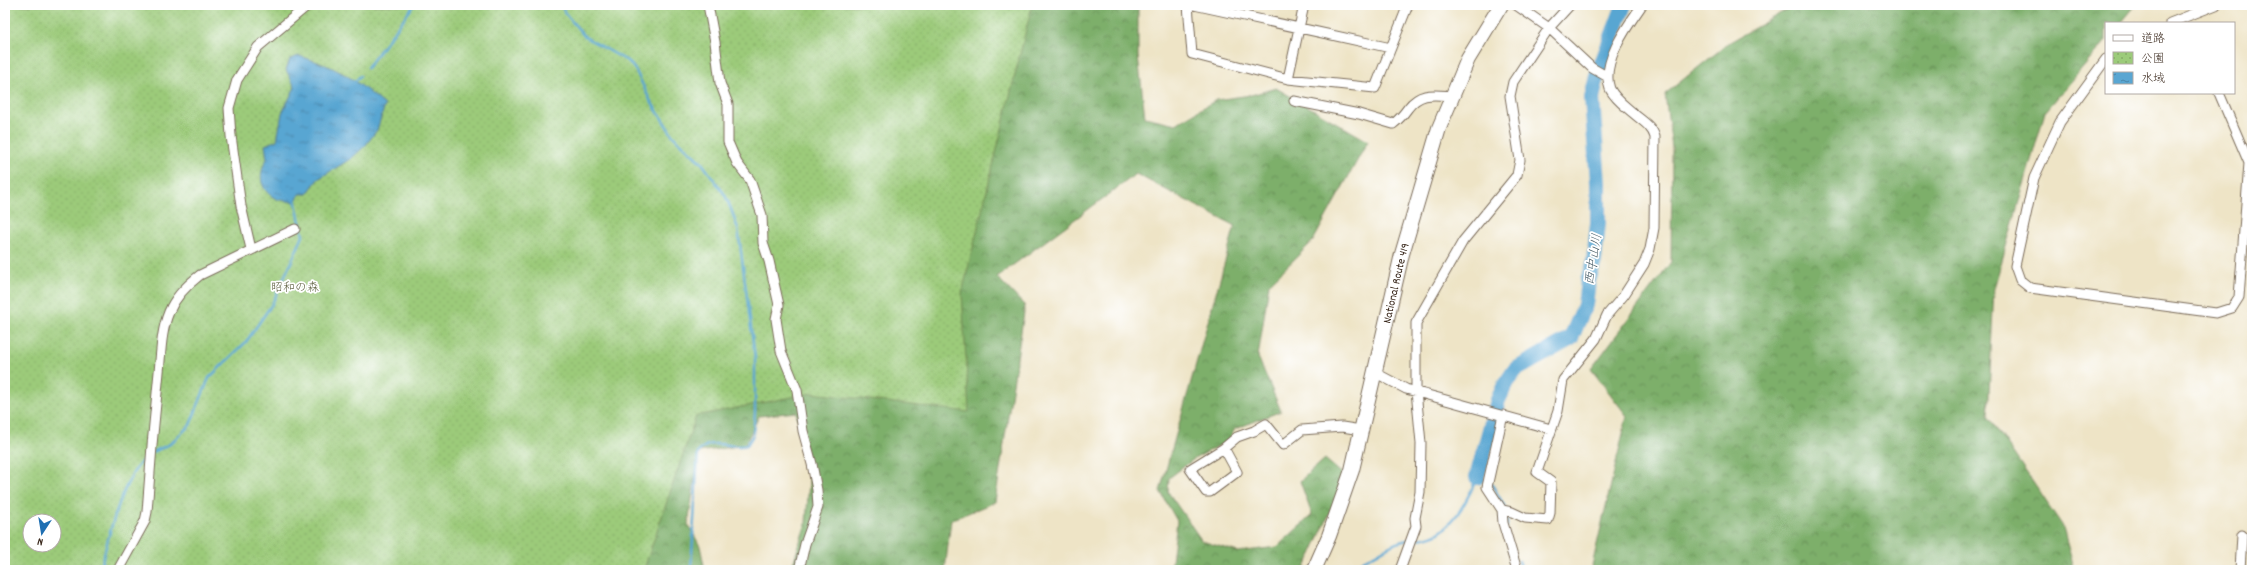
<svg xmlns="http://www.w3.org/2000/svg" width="2257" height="575" viewBox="0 0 2257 575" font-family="Dekko,'Klee One',sans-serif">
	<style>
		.forest { fill: url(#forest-crowns); stroke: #5c6c44 }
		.park { fill: url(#park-dots); stroke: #6c7a4c; fill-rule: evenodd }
		.water { fill: url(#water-ripples); stroke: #4a6878 }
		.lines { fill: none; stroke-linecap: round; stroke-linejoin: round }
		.stream { stroke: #59a6d2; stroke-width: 2.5 }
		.river { stroke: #59a6d2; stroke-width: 16 }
		.minor-casing { stroke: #7a6b59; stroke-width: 11 }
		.highway-casing { stroke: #7a6b59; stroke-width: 16 }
		.minor { stroke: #fff; stroke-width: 9 }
		.highway { stroke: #fff; stroke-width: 14 }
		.labels { text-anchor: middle; stroke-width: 3.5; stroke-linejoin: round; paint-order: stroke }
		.street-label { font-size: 12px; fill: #3b2a1e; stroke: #fff }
		.park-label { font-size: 12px; fill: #585a3a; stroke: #fff }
		.water-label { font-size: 13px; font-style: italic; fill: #475c66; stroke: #fff }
	</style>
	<defs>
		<pattern id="forest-crowns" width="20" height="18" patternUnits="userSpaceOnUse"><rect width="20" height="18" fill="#7daf6a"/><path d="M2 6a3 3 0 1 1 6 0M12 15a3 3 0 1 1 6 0" fill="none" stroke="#688f57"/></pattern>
		<pattern id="park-dots" width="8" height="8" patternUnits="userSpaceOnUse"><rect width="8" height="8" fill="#9ccb7a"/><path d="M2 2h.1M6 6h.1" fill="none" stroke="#87ae69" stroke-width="1.8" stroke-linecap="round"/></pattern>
		<pattern id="water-ripples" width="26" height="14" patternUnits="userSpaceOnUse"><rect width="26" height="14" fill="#59a6d2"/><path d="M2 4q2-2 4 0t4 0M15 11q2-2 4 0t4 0" fill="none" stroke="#4b87aa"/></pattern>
	</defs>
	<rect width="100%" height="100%" fill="#fff"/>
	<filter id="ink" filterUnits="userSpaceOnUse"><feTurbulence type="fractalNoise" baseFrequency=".025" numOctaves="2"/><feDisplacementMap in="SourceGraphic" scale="8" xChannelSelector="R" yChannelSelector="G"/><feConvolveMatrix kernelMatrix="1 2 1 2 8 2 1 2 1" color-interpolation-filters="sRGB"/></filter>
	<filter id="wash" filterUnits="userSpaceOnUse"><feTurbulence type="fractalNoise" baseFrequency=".012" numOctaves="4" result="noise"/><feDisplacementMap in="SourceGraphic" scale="16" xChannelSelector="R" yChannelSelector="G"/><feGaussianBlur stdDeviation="0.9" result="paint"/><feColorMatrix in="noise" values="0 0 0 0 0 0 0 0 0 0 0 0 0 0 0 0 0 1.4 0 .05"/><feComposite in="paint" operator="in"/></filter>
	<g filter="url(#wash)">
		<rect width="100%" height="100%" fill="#eee4c6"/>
		<path class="forest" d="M5 5H1138V56L1145 117 1176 124 1216 100 1251 95 1276 88 1368 141 1313 241 1269 284 1258 357 1281 411 1235 429 1228 441 1194 459 1169 478 1168 492 1202 541 1238 552 1277 547 1312 515 1300 481 1325 459 1346 477 1304 570H1171L1177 521 1160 491 1235 226 1136 174 997 277 1025 306 995 502 951 520 945 570H791L806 523 810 468 796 412 759 416 745 445 699 452 688 524 700 546 705 570H104L54 521H30Z
			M1795 5H2136L2121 23H2106V41L2045 112 1994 288 1988 416 2062 525 2075 570H1591L1627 416 1591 369 1671 262 1672 148 1665 94 1730 42Z"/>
		<path class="park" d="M5 5H1032L962 293 969 412 812 393 696 416 645 566 646 570H5ZM30 521H54V545H30Z"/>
		<path class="water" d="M299 56C340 68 353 78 385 105L377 130 366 145 352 158 318 179 307 194H300L295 202C289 201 278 201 273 197 258 187 259 172 267 159L265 145 277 140 282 113 295 87 286 70 290 59Z"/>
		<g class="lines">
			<path class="stream" d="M561 5 565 13 585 37 629 62 636 71 650 100 673 136 702 163 725 195 731 209 738 229 755 358V412L753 435 747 445C731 450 710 435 698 453L691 570
				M367 68 414 5
				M354 83 360 76
				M153 452 170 444 190 425 209 378 246 342 272 304 303 236 295 199
				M1507 513V526
				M1413 540C1423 538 1435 537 1443 530 1458 517 1470 495 1477 477L1491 483 1505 507
				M1519 561 1522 570
				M97 570 101 566C109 535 123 473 149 455
				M1348 570 1351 565C1371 561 1387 543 1408 540"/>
			<path class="river" d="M1477 477 1498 400 1505 385 1515 370 1571 338 1585 305 1588 281 1594 261 1598 223V183L1592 98 1597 76 1624 5"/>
		</g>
	</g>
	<g filter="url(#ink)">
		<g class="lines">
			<defs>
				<path id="minor" d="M708 5 715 42 720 83 728 104V142L737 163 750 180 762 215 763 243 769 261 779 305 776 319 781 351 797 390 803 431 812 464 817 490 818 507 805 544 799 570
					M1188 5 1192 54 1288 79 1375 88 1408 5
					M1194 5 1391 48
					M1516 5 1549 28 1592 68 1608 77
					M2170 23 2216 5
					M2106 59 2060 122 2034 178 2015 266 2020 280 2030 288 2216 313 2232 308 2239 297 2249 163 2219 93
					M1288 79 1304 5
					M1294 101 1359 114 1393 124C1400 119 1403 115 1408 108 1421 91 1434 95 1454 96
					M251 249 241 206 231 136 229 108 237 80 258 47 308 5
					M1374 372 1406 389 1551 429
					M1224 448 1190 469 1206 492H1210L1237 472 1224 448 1237 437 1254 431 1266 424 1283 445 1302 430 1342 427 1361 430
					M1502 510 1487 487 1503 415
					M118 570 145 521 147 512C150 466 154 419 159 372 161 353 161 331 169 312 175 297 187 285 200 275L295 229
					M1400 570 1416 526 1415 518 1420 492 1421 443 1416 391V323L1463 241 1517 175 1520 160 1510 96 1513 82 1549 28 1570 5
					M1517 570 1503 523 1502 510 1512 512 1525 518 1548 520 1550 513 1551 482 1537 472 1558 411 1563 380 1596 339 1607 315 1624 295 1644 264 1650 249 1654 228 1655 137C1652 126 1642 121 1633 113 1625 106 1615 99 1610 89 1600 63 1628 25 1642 5
					M2240 570 2242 535"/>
				<g id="highway">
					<path id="s1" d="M1314 570 1329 536 1352 470 1402 254 1439 128 1468 59 1501 5"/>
				</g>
			</defs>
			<use href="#minor" class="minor-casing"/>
			<use href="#highway" class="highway-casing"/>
			<use href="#minor" class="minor"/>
			<use href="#highway" class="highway"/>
		</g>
	</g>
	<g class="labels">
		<g class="street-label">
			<text dy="4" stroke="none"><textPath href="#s1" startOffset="299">National Route 419</textPath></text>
		</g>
		<g class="park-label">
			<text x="295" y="291">昭和の森</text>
		</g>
		<g class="water-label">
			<text transform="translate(1592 259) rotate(-81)" y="5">西中山川</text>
		</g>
	</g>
	<rect width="2257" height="575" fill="none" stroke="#fff" stroke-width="20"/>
	<rect x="2105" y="22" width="130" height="72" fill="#ffffff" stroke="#b1aaa5"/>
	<rect x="2113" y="35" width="20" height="6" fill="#ffffff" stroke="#b1aaa5"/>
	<text x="2141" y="42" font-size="12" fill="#3b2a1e">道路</text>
	<rect x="2113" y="52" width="20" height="12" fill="url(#park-dots)" stroke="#b1aaa5"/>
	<text x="2141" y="62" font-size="12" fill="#3b2a1e">公園</text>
	<rect x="2113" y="72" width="20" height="12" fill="url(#water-ripples)" stroke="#b1aaa5"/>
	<text x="2141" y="82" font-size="12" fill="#3b2a1e">水域</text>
	<g transform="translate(42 533) rotate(192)"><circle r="19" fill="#ffffff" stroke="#b1aaa5"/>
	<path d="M0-3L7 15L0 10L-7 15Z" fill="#1f6fb2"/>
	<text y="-6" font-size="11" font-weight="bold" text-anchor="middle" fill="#3b2a1e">N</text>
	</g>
</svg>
